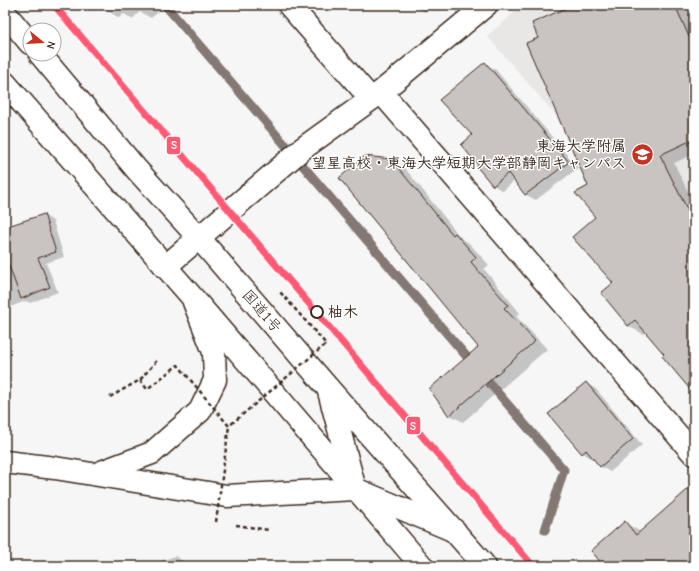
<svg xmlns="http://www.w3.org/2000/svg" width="699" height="571" viewBox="0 0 699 571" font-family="'Comic Neue','Klee One',sans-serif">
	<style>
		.built { fill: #e9e7e6 }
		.shadow { fill: #0003 }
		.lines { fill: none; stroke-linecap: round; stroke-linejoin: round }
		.stream { stroke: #847972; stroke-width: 9 }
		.building { fill: #c9c3c1; stroke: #3b2a1e }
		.minor-casing { stroke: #3b2a1e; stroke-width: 25 }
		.tertiary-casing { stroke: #3b2a1e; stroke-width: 25 }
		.trunk-casing { stroke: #3b2a1e; stroke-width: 25 }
		.path { stroke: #3b2a1e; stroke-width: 2.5; stroke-dasharray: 4 3; stroke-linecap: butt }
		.minor { stroke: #fff; stroke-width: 22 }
		.tertiary { stroke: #fff; stroke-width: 22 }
		.trunk { stroke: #fff; stroke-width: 22 }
		.path-bridge { stroke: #3b2a1e; stroke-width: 2.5; stroke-dasharray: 4 3; stroke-linecap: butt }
		.rail-1-casing { stroke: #fff; stroke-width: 10 }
		.rail-1 { stroke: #ff5973; stroke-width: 7 }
		.stop-dot { fill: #fff; stroke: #3b2a1e; stroke-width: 2 }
		.labels { text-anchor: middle; stroke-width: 3; stroke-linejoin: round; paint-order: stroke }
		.poi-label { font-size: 15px; font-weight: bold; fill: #3b2a1e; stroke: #fff; text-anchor: end }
		.street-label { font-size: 15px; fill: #3b2a1e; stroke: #fff }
		.stop-label { font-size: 15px; font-weight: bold; fill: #3b2a1e; stroke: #fff; text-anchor: start }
		.line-badge { stroke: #fff; stroke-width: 1.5 }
		.badge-label { font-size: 11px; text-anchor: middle; font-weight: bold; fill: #fff }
	</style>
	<rect width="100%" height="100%" fill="#f7f6f6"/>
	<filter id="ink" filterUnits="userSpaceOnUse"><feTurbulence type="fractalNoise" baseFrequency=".025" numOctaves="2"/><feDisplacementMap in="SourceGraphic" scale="8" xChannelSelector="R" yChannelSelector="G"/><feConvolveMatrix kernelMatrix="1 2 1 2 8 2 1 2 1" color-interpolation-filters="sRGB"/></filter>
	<g filter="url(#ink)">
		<path class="built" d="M523 5H694V275L487 36Z"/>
		<path class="shadow" d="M101 5H167L151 18 140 12 132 19 124 14 119 18 105 9Z
			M412 5H433L425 12Z
			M575 5H676L688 12 694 25V154L674 163 694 204V386L646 331 643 334 628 326 614 283 589 186 540 39Z
			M485 64 495 69 578 168 536 200 526 195 515 180 503 191 493 185 473 135Z
			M391 160 404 167 462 239 468 242 489 265 484 269 520 313 516 316 547 349 463 422 450 415 480 347Z
			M44 215 53 221 64 257 46 263 58 292 30 303 26 301 5 309V228Z
			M586 383 596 389 642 445 610 472 600 466 593 458 592 459 583 453Z
			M694 497V566H605L625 523 641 532Z
			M175 556 191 566H147Z"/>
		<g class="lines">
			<path class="stream" d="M165 5 564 470 545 530"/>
		</g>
		<path class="building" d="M573 5H675L694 48V139L660 155 694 223V394L662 356 664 354 635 320 628 326 601 293 613 283 572 237 595 217 575 193 588 186 526 43 538 38 532 23Z
			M485 62 569 162 525 195 508 173 493 186 477 167 478 165 461 145 472 135 439 100Z
			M365 156 391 159 453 235 455 233 476 257 471 262 508 305 504 308 535 341 449 416 429 389 478 347 339 178Z
			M44 214 56 252 38 258 50 287 21 299 5 255V227Z
			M586 382 633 439 600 467 586 450 582 454 548 414Z
			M694 484V566H604L591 551 625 521 636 535Z"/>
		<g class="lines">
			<defs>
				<path id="minor" d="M289 5 371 99
					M381 92 694 454
					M165 267 302 149 381 92 486 5"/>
				<path id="tertiary" d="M328 388 355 489
					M5 462 55 468 227 496 355 489 455 531
					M96 474 152 453 200 411 215 380 214 352 194 302"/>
				<path id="trunk" d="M5 13 30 43
					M40 54 137 170 199 238 328 388 485 566
					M5 83 193 298 422 566"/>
			</defs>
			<use href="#minor" class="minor-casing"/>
			<use href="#tertiary" class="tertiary-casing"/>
			<use href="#trunk" class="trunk-casing"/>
			<path class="path" d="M110 397 140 380 158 359
				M236 525 269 530"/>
			<use href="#minor" class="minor"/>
			<use href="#tertiary" class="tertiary"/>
			<use href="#trunk" class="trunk"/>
			<path class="path-bridge" d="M140 380 147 389 178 365 229 426 326 344 280 292
				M216 522 229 426"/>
			<defs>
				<path id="rail-1" d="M54 5 533 566"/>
			</defs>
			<use href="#rail-1" class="rail-1-casing"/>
			<use href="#rail-1" class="rail-1"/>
		</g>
	</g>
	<defs>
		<symbol id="school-disc" viewBox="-11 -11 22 22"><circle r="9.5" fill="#c8321e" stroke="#fff"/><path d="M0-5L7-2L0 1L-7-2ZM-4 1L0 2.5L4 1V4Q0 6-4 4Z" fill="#fff"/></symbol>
	</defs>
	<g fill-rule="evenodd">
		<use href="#school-disc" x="630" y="142" width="25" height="25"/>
	</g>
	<circle class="stop-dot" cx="317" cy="312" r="6"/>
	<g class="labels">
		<g class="poi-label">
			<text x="626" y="151">東海大学附属<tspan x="626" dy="17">望星高校・東海大学短期大学部静岡キャンパス</tspan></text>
		</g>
		<g class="street-label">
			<text transform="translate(262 311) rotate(49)" y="5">国道1号</text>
		</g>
		<g class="stop-label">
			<text x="328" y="317">柚木</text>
		</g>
	</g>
	<g class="line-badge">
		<rect x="166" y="136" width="15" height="19" rx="4" fill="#ff5973"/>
		<rect x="406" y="416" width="15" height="19" rx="4" fill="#ff5973"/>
	</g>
	<g class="badge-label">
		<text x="174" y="149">S</text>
		<text x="413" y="430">S</text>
	</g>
	<rect width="699" height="571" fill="none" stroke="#fff" stroke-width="20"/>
	<rect x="10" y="10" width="679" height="551" fill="none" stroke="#3b2a1e" stroke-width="1.5" filter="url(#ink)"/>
	<g transform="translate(42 42) rotate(108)"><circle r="19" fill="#ffffff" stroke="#b1aaa5"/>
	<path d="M0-3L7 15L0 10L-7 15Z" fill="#c8321e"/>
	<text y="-6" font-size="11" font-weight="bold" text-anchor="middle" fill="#3b2a1e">N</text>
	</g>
</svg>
